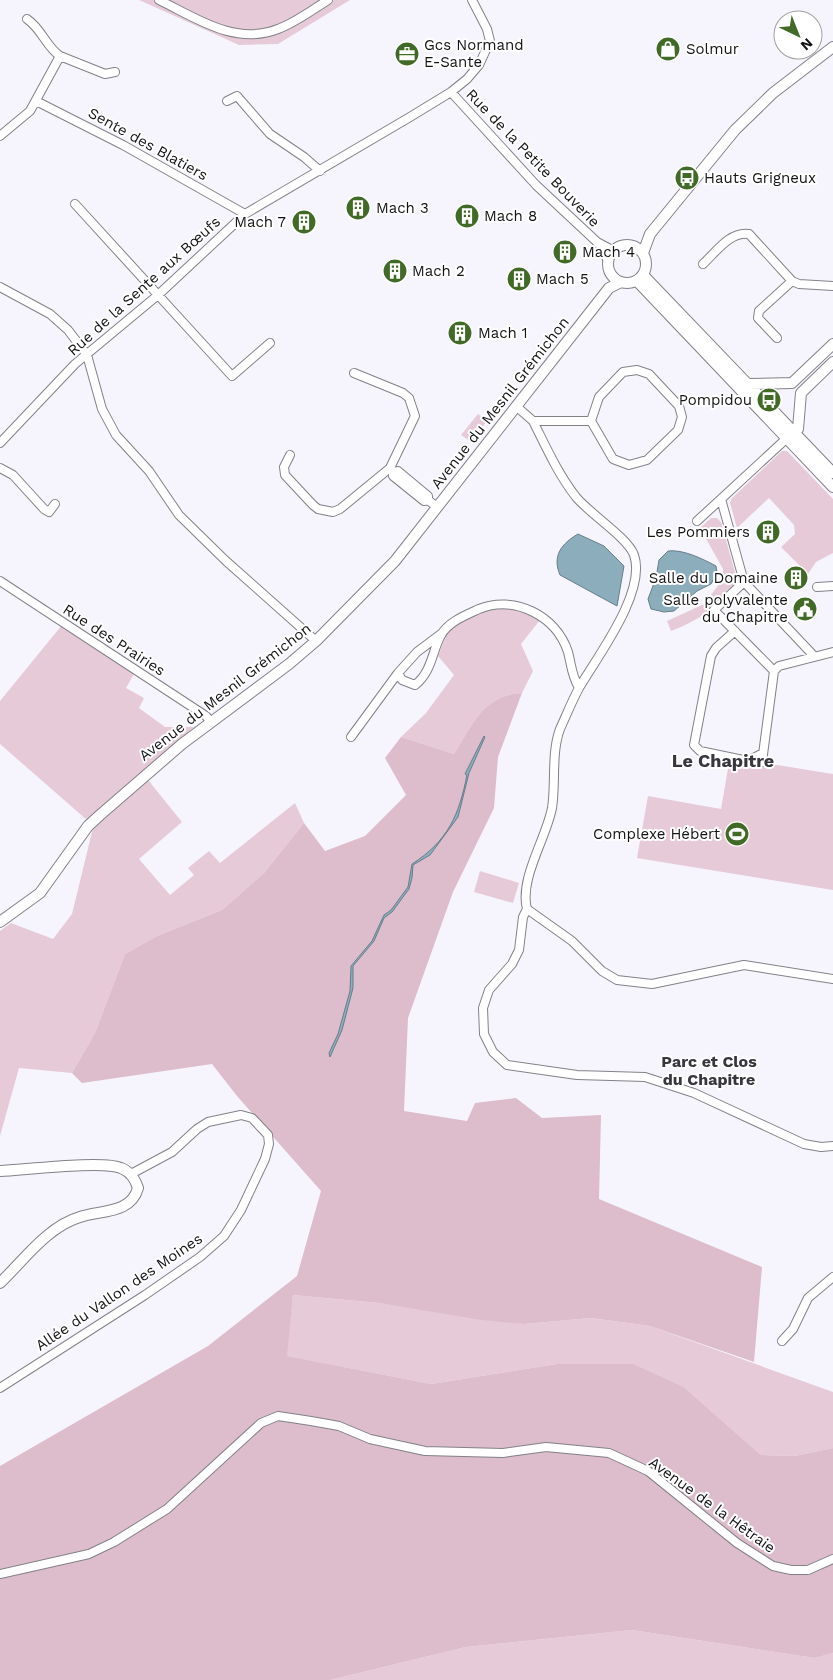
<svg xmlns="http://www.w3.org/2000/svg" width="833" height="1680" viewBox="0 0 833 1680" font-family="'Work Sans',sans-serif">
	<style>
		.green { fill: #e6cad7 }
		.forest { fill: #ddbccb }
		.water { fill: #8badbc; stroke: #677f8a }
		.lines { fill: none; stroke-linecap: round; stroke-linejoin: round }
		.minor-casing { stroke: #828188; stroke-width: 10 }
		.tertiary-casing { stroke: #828188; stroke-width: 12 }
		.minor { stroke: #fff; stroke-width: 8 }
		.tertiary { stroke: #fff; stroke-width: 10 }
		.labels { text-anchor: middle; stroke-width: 4; stroke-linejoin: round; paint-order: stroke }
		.poi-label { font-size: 15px; fill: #141417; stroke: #fff; text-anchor: start }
		.street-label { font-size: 15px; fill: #141417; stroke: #fff }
		.neighbourhood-label { font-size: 16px; font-weight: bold; fill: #37373d; stroke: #fff }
		.quarter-label { font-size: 18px; font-weight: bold; fill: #37373d; stroke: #fff }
	</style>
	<rect width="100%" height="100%" fill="#f6f5fd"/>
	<path class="green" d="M139 0H350L278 44 239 45Z
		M478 414 487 421 471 442 461 435Z
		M782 451H787L833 499V553L816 562 808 574 781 547 795 534 794 525 769 498 737 528 730 503 732 498Z
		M711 518H717L721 522 738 583 731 591 728 589 721 597 723 599C707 614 692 623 671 631L667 621 704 604 723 579V569L700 528Z
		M512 608 540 620 521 644 533 671 522 693C483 695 473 724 454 754L401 737 426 713 454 675 438 656C442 648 444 637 449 631 463 613 492 609 512 608Z
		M62 625 134 674 126 688 144 698 139 708 165 727H194L87 820 0 744V701Z
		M729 763 753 767 771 764 833 774V890L637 858 648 796 721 809Z
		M148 780 182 822 139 859 170 895 194 875 188 868 209 851 220 863 295 803 304 823 264 873 222 910 157 936 125 954 95 1033 72 1073 19 1068 0 1136V931L11 923 53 939 72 914 93 828Z
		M480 871 519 883 513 903 474 892Z
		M293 1295 379 1303 524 1324 591 1318 650 1326 833 1392V1448L795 1456 761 1455 685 1388 557 1364 431 1384 286 1356Z
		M632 1630 815 1658 833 1653V1680H330L466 1647Z"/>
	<path class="forest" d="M522 693 498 757 494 808 453 892 408 1018 404 1111 467 1121 475 1103 516 1098 542 1118 601 1115 599 1199 762 1267 754 1362 650 1326 591 1318 524 1324 482 1320 379 1303 293 1295 287 1356 431 1384 557 1364H633L685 1388 761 1455 795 1456 833 1448V1653L815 1658 632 1630 466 1647 330 1680H0V1466L208 1346 297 1276 321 1191 237 1096 212 1064 82 1083 72 1073 95 1033 125 954 157 936 222 910 264 873 304 823 325 851 365 836 406 795 385 758 401 737 454 754C473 724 483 695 522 693Z"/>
	<path class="water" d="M578 534 604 546 624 566 617 606 560 575C552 556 561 544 578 534Z
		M668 551C683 549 703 559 716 566L717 573 711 584 697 591 674 611 664 612 651 609 648 599 656 578 659 560Z
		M484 736 485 737 469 773 458 817 430 855 413 865 412 878 409 889 392 912 384 918 374 941 353 966V988L342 1030 330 1057 329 1053 338 1034 350 991 351 966 372 941 384 915 391 910 408 887 412 864C448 841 459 815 467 775L465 774Z"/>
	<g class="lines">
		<defs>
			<path id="minor" d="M159 0C196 18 235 46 278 29 295 23 312 10 328 0
				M27 19C42 29 46 47 60 56L105 74 115 72
				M451 92 536 185 597 242 609 262
				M36 101 123 145 245 214
				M227 101 237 96 270 134 304 157 320 171
				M0 136 30 111 60 56
				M75 204 232 376 270 343
				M597 242 614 251
				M703 264C716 252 730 231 749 234L792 281 799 284 833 286
				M0 287 50 314 68 330 87 355 102 409 116 435 149 471 179 515 226 561 316 641
				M777 338 758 318 759 311 792 281
				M516 406 533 421H591L613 459 629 465 647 460 678 430 682 417 679 406 649 374 637 370 623 372 599 397 591 421
				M533 421C546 447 558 474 576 497 590 514 628 538 634 555 647 592 597 657 579 688 572 701 566 716 560 729 551 753 556 783 552 808 546 839 519 879 527 909L523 917 519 950 512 964 489 990 483 1008 484 1034 493 1052 507 1065 577 1075 645 1077 694 1093 804 1144 821 1147 833 1146
				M787 438 721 499 744 582 814 656
				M0 443 75 364 158 295 245 214 410 117 451 92 467 79 479 65 490 41 487 29 472 0
				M290 455 284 467 285 475 313 505 318 509 333 512 340 509 390 468 415 416 409 398 403 393 354 373
				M0 468 13 475 44 509 49 512 55 504
				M393 471V476L424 501 428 500
				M395 472 398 471 428 496V500L437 507
				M697 521 721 499
				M0 581 206 716 211 722
				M744 582 714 610 774 671
				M817 587 833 586
				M735 631 716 648 711 656 694 745 700 751 748 761 763 753
				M398 673 417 652 441 634
				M351 737 398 673 402 680 415 685C432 672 432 651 441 635 448 622 466 615 479 609 514 595 556 615 568 652 572 667 571 674 579 688
				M762 762 774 671 779 666 833 652
				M527 909 572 941 602 971 617 980 652 984 744 965 833 979
				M782 1341 793 1329 808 1298 833 1277
				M0 1388 145 1295 200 1257 224 1236 241 1210 265 1159 269 1144 268 1135 252 1118 241 1115 208 1122 197 1129 172 1152 131 1174
				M0 1574 89 1554 114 1542 167 1509 261 1423 278 1416 311 1421 339 1426 370 1439 425 1451 503 1453 546 1447 609 1453 648 1471 737 1543 773 1566 791 1570H808L833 1559"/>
			<path id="tertiary" d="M608 264a19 19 0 1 1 38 0a19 19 0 1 1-38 0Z
				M643 253 650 234 735 130 773 93 833 47
				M643 275 833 473
				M637 281 833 487
				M746 386 748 384 792 383 833 344
				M790 436 798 429 801 393 833 362
				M0 922 40 893 88 826 100 815 182 744 289 664 316 641 395 561 609 288 621 282
				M0 1171C24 1170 103 1160 121 1168 131 1172 135 1179 138 1188 131 1214 101 1210 80 1217 48 1226 23 1261 0 1283"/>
		</defs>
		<use href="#minor" class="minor-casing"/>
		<use href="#tertiary" class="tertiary-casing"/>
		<use href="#minor" class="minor"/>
		<use href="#tertiary" class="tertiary"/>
	</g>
	<defs>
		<symbol id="shop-disc" viewBox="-11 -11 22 22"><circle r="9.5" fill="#406a26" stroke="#fff"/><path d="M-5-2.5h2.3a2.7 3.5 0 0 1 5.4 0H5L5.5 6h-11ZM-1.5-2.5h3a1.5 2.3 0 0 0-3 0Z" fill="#fff"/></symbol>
		<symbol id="office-disc" viewBox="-11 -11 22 22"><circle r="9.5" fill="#406a26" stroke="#fff"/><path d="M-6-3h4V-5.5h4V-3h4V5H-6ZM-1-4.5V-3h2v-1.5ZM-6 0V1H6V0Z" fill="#fff"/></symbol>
		<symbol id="bus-disc" viewBox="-11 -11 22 22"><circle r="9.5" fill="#406a26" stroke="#fff"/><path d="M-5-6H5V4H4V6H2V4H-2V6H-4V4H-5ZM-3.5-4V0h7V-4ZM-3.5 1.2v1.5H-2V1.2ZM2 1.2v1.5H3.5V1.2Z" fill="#fff"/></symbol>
		<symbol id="building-disc" viewBox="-11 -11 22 22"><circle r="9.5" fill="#406a26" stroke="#fff"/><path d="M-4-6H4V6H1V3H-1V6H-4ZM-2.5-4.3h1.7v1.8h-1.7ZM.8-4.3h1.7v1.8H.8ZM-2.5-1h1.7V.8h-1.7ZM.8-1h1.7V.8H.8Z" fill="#fff"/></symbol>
		<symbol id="civic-disc" viewBox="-11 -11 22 22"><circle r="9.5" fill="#406a26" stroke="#fff"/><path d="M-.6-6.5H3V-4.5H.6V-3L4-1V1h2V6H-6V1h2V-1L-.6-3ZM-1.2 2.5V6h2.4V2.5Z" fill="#fff"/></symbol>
		<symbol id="stadium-disc" viewBox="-11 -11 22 22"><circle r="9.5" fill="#406a26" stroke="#fff"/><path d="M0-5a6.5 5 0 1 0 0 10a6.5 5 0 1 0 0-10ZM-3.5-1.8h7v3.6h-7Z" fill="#fff"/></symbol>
	</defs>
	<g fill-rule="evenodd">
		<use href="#shop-disc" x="654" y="35" width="28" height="28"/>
		<use href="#office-disc" x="393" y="40" width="28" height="28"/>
		<use href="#bus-disc" x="673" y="164" width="28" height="28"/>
		<use href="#building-disc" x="344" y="194" width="28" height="28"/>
		<use href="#building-disc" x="453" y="202" width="28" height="28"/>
		<use href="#building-disc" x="290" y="208" width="28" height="28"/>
		<use href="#building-disc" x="551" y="238" width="28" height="28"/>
		<use href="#building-disc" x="381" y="257" width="28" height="28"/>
		<use href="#building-disc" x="505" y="265" width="28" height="28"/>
		<use href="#building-disc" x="446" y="319" width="28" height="28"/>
		<use href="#bus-disc" x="755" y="386" width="28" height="28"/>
		<use href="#building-disc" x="754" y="518" width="28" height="28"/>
		<use href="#building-disc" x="782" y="564" width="28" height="28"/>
		<use href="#civic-disc" x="791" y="595" width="28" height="28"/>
		<use href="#stadium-disc" x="723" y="820" width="28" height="28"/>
	</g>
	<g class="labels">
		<g class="poi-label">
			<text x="424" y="50">Gcs Normand<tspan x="424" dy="17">E-Sante</tspan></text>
			<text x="686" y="54">Solmur</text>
			<text x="704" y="183">Hauts Grigneux</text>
			<text x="376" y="213">Mach 3</text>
			<text x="484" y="221">Mach 8</text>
			<text x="286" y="227" text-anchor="end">Mach 7</text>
			<text x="582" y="257">Mach 4</text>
			<text x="412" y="276">Mach 2</text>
			<text x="536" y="284">Mach 5</text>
			<text x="478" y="338">Mach 1</text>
			<text x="752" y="405" text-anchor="end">Pompidou</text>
			<text x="750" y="537" text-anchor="end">Les Pommiers</text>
			<text x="778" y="583" text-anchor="end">Salle du Domaine</text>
			<text x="788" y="605" text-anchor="end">Salle polyvalente<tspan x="788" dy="17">du Chapitre</tspan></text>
			<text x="720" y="839" text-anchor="end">Complexe Hébert</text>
		</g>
		<g class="street-label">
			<text transform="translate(148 144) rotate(29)" y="5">Sente des Blatiers</text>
			<text transform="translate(533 158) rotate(46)" y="5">Rue de la Petite Bouverie</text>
			<text transform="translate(144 286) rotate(-42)" y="5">Rue de la Sente aux Bœufs</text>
			<text transform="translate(500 403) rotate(-52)" y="5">Avenue du Mesnil Grémichon</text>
			<text transform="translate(114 640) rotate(33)" y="5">Rue des Prairies</text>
			<text transform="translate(225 692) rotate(-38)" y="5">Avenue du Mesnil Grémichon</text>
			<text transform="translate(119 1292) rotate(-34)" y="5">Allée du Vallon des Moines</text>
			<text transform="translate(712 1505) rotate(36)" y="5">Avenue de la Hêtraie</text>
		</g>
		<g class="neighbourhood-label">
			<text x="709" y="1067">Parc et Clos<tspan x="709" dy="18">du Chapitre</tspan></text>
		</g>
		<g class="quarter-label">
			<text x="723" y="767">Le Chapitre</text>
		</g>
	</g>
	<g transform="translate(798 35) rotate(137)"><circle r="24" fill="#ffffff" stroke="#a1a1a2"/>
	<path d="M0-4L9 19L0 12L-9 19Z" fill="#406a26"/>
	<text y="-8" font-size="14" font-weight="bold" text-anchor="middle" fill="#141417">N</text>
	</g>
</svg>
